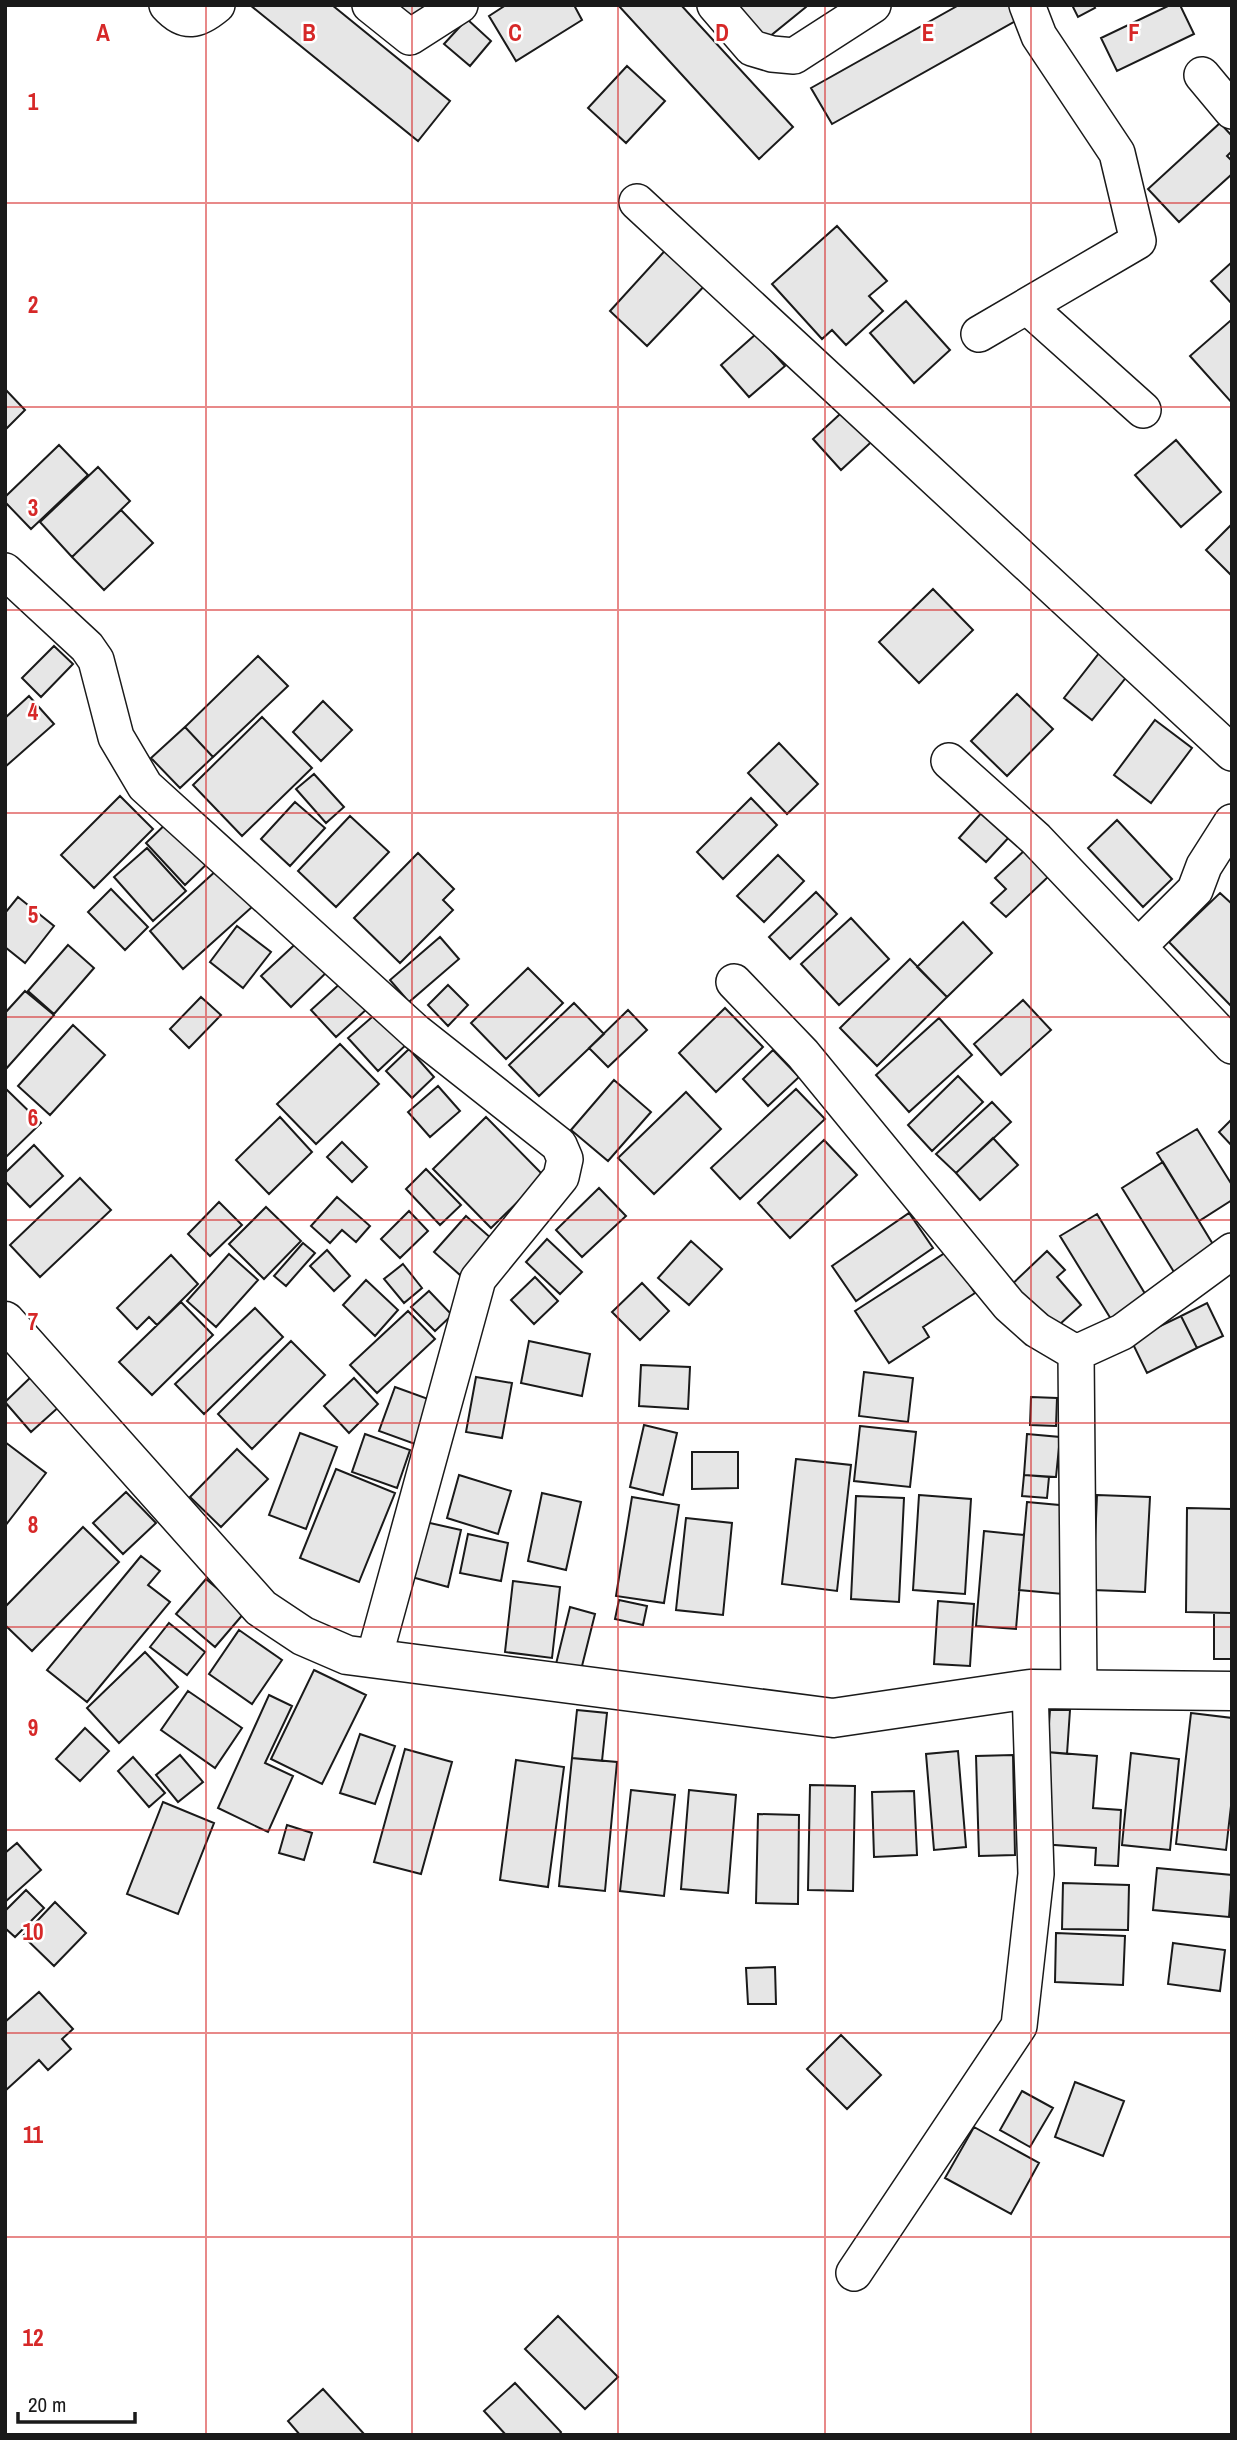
<svg xmlns="http://www.w3.org/2000/svg" width="1237" height="2440" viewBox="0 0 1237 2440" font-family="'Archivo Narrow',sans-serif">
	<style>
		.building { fill: #e6e6e6; stroke: #1a1a1a; stroke-width: 2 }
		.lines { fill: none; stroke-linecap: round; stroke-linejoin: round }
		.minor-casing { stroke: #1a1a1a; stroke-width: 38 }
		.secondary-casing { stroke: #1a1a1a; stroke-width: 41 }
		.minor { stroke: #fff; stroke-width: 35 }
		.secondary { stroke: #fff; stroke-width: 38 }
		.grid { fill: none; stroke: #d62828; stroke-width: 2; stroke-opacity: 0.55 }
		.grid-label { font-size: 23px; text-anchor: middle; font-weight: bold; fill: #d62828; stroke: #fff; stroke-width: 5; stroke-linejoin: round; paint-order: stroke }
	</style>
	<rect width="100%" height="100%" fill="#fff"/>
	<path class="building" d="M250 5H332L450 101 418 141Z
		M386 5H428L404 26Z
		M506 5H574L582 20 516 61 489 16Z
		M618 5H681L793 127 759 159Z
		M734 5H805L806 7 764 41Z
		M959 5H1011L1019 19 832 124 811 88Z
		M1072 5H1093L1095 8 1078 17Z
		M1170 5H1180L1194 34 1117 71 1101 38Z
		M467 19 491 41 470 66 444 44Z
		M627 66 665 101 626 143 588 108Z
		M1220 123 1232 136V151L1227 156 1232 161V174L1179 222 1148 189Z
		M837 226 887 281 869 296 883 311 846 345 832 330 822 339 772 284Z
		M671 244 710 280 647 346 610 311Z
		M1232 262V304L1211 281Z
		M906 301 950 350 914 383 870 333Z
		M1230 321 1232 323V403L1190 356Z
		M756 334 785 366 749 397 721 365Z
		M5 389 25 410 5 430Z
		M852 403 881 433 841 470 813 439Z
		M1176 440 1221 492 1181 527 1135 475Z
		M59 445 88 475 31 529 5 502V497Z
		M98 467 130 501 72 557 40 522Z
		M121 510 153 543 104 590 72 557Z
		M1232 524V576L1206 550Z
		M933 589 973 630 919 683 879 642Z
		M1107 643 1136 665 1092 720 1064 698Z
		M54 646 73 664 41 697 22 678Z
		M258 656 288 686 213 757 185 727Z
		M1017 694 1053 729 1007 776 971 741Z
		M29 696 54 724 5 767V718Z
		M323 701 352 730 321 761 293 732Z
		M262 717 312 768 242 836 193 785Z
		M1155 720 1192 748 1151 803 1114 775Z
		M185 727 213 757 180 788 151 758Z
		M779 743 818 784 787 814 748 773Z
		M314 774 344 807 326 823 296 789Z
		M120 796 153 829 94 888 61 855Z
		M751 798 777 825 723 879 697 852Z
		M295 802 325 828 290 866 261 839Z
		M984 810 1011 835 986 862 959 838Z
		M350 816 389 852 336 907 298 871Z
		M172 818 212 859 185 885 146 843Z
		M1117 820 1172 879 1143 907 1088 848Z
		M147 848 186 891 153 921 114 877Z
		M1025 850 1049 876 1006 917 991 903 1006 889 995 878Z
		M418 853 454 889 443 900 453 910 400 963 354 918Z
		M778 855 804 881 764 922 737 896Z
		M218 869 252 907 183 969 150 931Z
		M111 889 148 927 125 950 88 912Z
		M816 892 837 914 790 959 769 937Z
		M1220 893 1232 904V1007L1169 942Z
		M18 897 54 926 25 963 5 947V913Z
		M851 918 889 959 839 1005 801 964Z
		M963 922 992 953 947 997 917 967Z
		M237 926 271 952 243 988 210 962Z
		M304 936 333 966 291 1007 261 976Z
		M440 937 459 959 409 1002 390 980Z
		M68 945 94 968 54 1014 28 991Z
		M910 959 947 997 877 1066 840 1028Z
		M528 968 563 1003 506 1059 471 1023Z
		M343 981 368 1008 336 1037 311 1010Z
		M448 985 468 1005 448 1026 428 1005Z
		M25 991 54 1015 5 1070V1013Z
		M201 997 221 1015 189 1048 170 1029Z
		M1023 1000 1051 1030 1001 1075 974 1044Z
		M574 1003 604 1034 539 1096 509 1065Z
		M725 1008 763 1047 716 1092 679 1053Z
		M628 1010 647 1030 608 1067 589 1048Z
		M379 1011 408 1043 378 1071 348 1038Z
		M939 1018 972 1055 909 1112 876 1075Z
		M73 1025 105 1055 50 1115 18 1086Z
		M340 1044 379 1084 316 1144 277 1104Z
		M409 1049 434 1077 412 1098 386 1071Z
		M773 1050 799 1077 768 1106 743 1079Z
		M958 1076 983 1102 932 1151 908 1125Z
		M614 1080 651 1112 608 1161 571 1130Z
		M438 1086 460 1111 430 1137 408 1112Z
		M5 1088 41 1123 5 1158Z
		M796 1089 825 1119 740 1199 711 1168Z
		M686 1092 721 1129 654 1194 618 1158Z
		M992 1102 1011 1122 956 1173 936 1154Z
		M280 1117 312 1152 269 1194 236 1160Z
		M486 1117 544 1176 491 1228 433 1169Z
		M1232 1119V1146L1219 1132Z
		M1197 1129 1232 1185V1200L1199 1221 1157 1153Z
		M993 1138 1018 1165 980 1200 956 1173Z
		M824 1140 857 1175 790 1238 758 1203Z
		M342 1142 367 1167 352 1182 327 1157Z
		M34 1145 63 1176 30 1207 5 1181V1173Z
		M1163 1162 1214 1246 1174 1272 1122 1188Z
		M426 1169 461 1205 440 1225 406 1189Z
		M80 1178 111 1210 40 1277 10 1245Z
		M599 1188 626 1216 582 1257 556 1230Z
		M337 1197 370 1226 356 1242 342 1230 330 1243 311 1226Z
		M219 1202 242 1225 210 1256 188 1234Z
		M266 1207 301 1241 264 1279 229 1244Z
		M409 1211 428 1231 400 1258 381 1239Z
		M909 1213 933 1248 856 1301 832 1266Z
		M1097 1214 1150 1302 1114 1324 1060 1236Z
		M466 1216 492 1239 460 1275 434 1252Z
		M547 1239 582 1272 560 1294 526 1262Z
		M691 1241 722 1269 689 1305 658 1278Z
		M303 1243 315 1253 286 1286 274 1276Z
		M327 1250 350 1276 334 1291 310 1266Z
		M948 1251 975 1293 923 1327 929 1337 889 1363 855 1311Z
		M1047 1251 1065 1270 1057 1277 1081 1305 1049 1334 1007 1289Z
		M229 1254 258 1280 216 1327 187 1301Z
		M171 1255 198 1284 157 1325 149 1317 137 1329 117 1308Z
		M403 1264 422 1288 404 1303 384 1279Z
		M535 1277 558 1301 534 1324 511 1300Z
		M366 1280 398 1310 375 1336 343 1305Z
		M642 1283 669 1311 640 1340 612 1312Z
		M429 1291 452 1315 435 1331 411 1307Z
		M181 1302 213 1335 152 1395 119 1362Z
		M1207 1303 1223 1336 1197 1348 1181 1316Z
		M255 1308 283 1337 204 1414 175 1384Z
		M408 1311 435 1339 377 1393 350 1365Z
		M1181 1316 1197 1348 1147 1373 1131 1340Z
		M291 1341 325 1375 252 1449 218 1414Z
		M529 1341 590 1354 582 1396 521 1383Z
		M641 1365 690 1367 688 1409 639 1406Z
		M864 1372 913 1378 908 1422 859 1416Z
		M33 1375 61 1405 31 1432 5 1402Z
		M476 1377 512 1383 502 1438 466 1432Z
		M354 1378 378 1404 349 1433 324 1406Z
		M395 1387 431 1400 415 1444 379 1431Z
		M1031 1397 1057 1398 1056 1426 1030 1425Z
		M644 1425 677 1433 663 1495 630 1487Z
		M860 1426 916 1432 910 1487 854 1481Z
		M300 1433 337 1447 306 1529 269 1515Z
		M365 1434 410 1450 397 1488 352 1472Z
		M1027 1434 1060 1437 1056 1477 1024 1475Z
		M5 1442 46 1473 5 1526Z
		M237 1449 268 1479 221 1527 190 1497Z
		M692 1452H738V1488L692 1489Z
		M796 1459 851 1465 837 1591 782 1584Z
		M336 1469 395 1493 359 1582 300 1558Z
		M459 1475 511 1491 498 1534 447 1518Z
		M1024 1475 1049 1477 1047 1498 1022 1496Z
		M126 1492 156 1523 123 1554 93 1523Z
		M542 1493 581 1502 566 1570 528 1561Z
		M919 1495 971 1499 965 1594 913 1590Z
		M1097 1495 1150 1497 1145 1592 1093 1590Z
		M856 1496 904 1498 899 1602 851 1599Z
		M632 1497 679 1505 664 1603 616 1596Z
		M1027 1502 1070 1506 1063 1594 1019 1590Z
		M1187 1508 1232 1509V1613L1186 1612Z
		M686 1518 732 1523 723 1615 676 1610Z
		M421 1521 461 1530 448 1587 408 1576Z
		M83 1527 119 1562 32 1651 5 1625V1607Z
		M984 1531 1024 1535 1016 1629 976 1626Z
		M468 1534 508 1543 501 1581 460 1573Z
		M141 1556 160 1571 148 1585 170 1602 87 1702 47 1670Z
		M206 1579 245 1612 215 1647 176 1614Z
		M513 1581 560 1587 552 1658 505 1652Z
		M619 1600 647 1606 643 1625 615 1619Z
		M938 1601 974 1604 970 1666 934 1664Z
		M570 1607 595 1614 581 1670 556 1664Z
		M1214 1613H1232V1659H1214Z
		M169 1623 205 1652 187 1675 150 1647Z
		M239 1630 282 1660 252 1704 209 1674Z
		M145 1652 178 1687 119 1743 87 1708Z
		M314 1670 366 1695 322 1784 271 1759Z
		M188 1691 242 1728 215 1768 161 1730Z
		M269 1695 292 1706 265 1763 293 1776 268 1832 218 1808Z
		M577 1710 607 1713 602 1761 572 1758Z
		M1050 1710H1070L1067 1754 1047 1752Z
		M1191 1713 1232 1718V1797L1226 1850 1176 1844Z
		M85 1728 109 1751 80 1781 56 1759Z
		M360 1734 395 1746 375 1804 340 1793Z
		M405 1749 452 1762 421 1874 374 1862Z
		M958 1751 966 1847 934 1850 926 1754Z
		M1047 1752 1097 1756 1093 1808 1121 1810 1118 1866 1095 1865 1096 1848 1041 1844Z
		M1131 1753 1179 1759 1170 1850 1122 1845Z
		M180 1755 203 1782 178 1802 156 1775Z
		M1013 1755 1015 1855 979 1856 976 1756Z
		M133 1757 165 1793 149 1807 118 1771Z
		M572 1758 617 1762 605 1891 559 1886Z
		M516 1760 564 1767 548 1887 500 1880Z
		M810 1785 855 1786 853 1891 808 1890Z
		M631 1790 675 1795 664 1896 620 1891Z
		M689 1790 736 1795 728 1893 681 1889Z
		M914 1791 917 1855 874 1857 872 1792Z
		M163 1802 214 1823 178 1914 127 1894Z
		M758 1814 799 1815 798 1904 756 1903Z
		M287 1825 312 1833 304 1860 279 1853Z
		M17 1843 41 1870 5 1902V1853Z
		M1157 1868 1232 1875 1229 1917 1153 1910Z
		M1063 1883 1129 1885 1128 1930 1062 1929Z
		M26 1890 44 1908 15 1937 5 1928V1911Z
		M55 1902 86 1933 54 1966 23 1936Z
		M1056 1933 1125 1936 1123 1985 1055 1982Z
		M1173 1943 1225 1950 1220 1991 1168 1984Z
		M775 1967 776 2004H748L746 1968Z
		M39 1992 73 2029 62 2039 71 2049 48 2070 39 2060 5 2091V2022Z
		M841 2035 881 2075 847 2109 807 2069Z
		M1075 2082 1124 2101 1103 2156 1055 2137Z
		M1022 2091 1053 2108 1030 2147 1000 2130Z
		M974 2127 1039 2163 1011 2214 945 2178Z
		M558 2316 618 2377 585 2409 525 2349Z
		M515 2383 561 2432 559 2435H506L484 2411Z
		M323 2389 365 2435H300L288 2421Z"/>
	<g class="lines">
		<defs>
			<path id="minor" d="M167 5C185 25 198 21 217 5
				M370 5 410 37 460 5
				M715 5 752 48 772 54 794 56 873 5
				M1202 75 1232 111
				M637 202 1232 753
				M1027 306 1143 410
				M979 334 1138 241 1117 153 1039 36 1027 5
				M5 571 87 647 96 660 116 737 145 786 416 1032 559 1145 565 1159 561 1177 478 1279 374 1658
				M949 761 1036 839 1232 1046
				M1138 947 1195 890 1204 866 1232 822
				M734 982 803 1054 1009 1305 1037 1330 1076 1353
				M1076 1353 1079 1689
				M1076 1353 1122 1332 1232 1251
				M854 2273 1019 2026 1036 1874 1030 1689"/>
			<path id="secondary" d="M5 1321 261 1608 303 1636 347 1655 833 1718 1030 1689 1232 1691"/>
		</defs>
		<use href="#minor" class="minor-casing"/>
		<use href="#secondary" class="secondary-casing"/>
		<use href="#minor" class="minor"/>
		<use href="#secondary" class="secondary"/>
	</g>
	<path class="grid" d="M206 5V2435M412 5V2435M618 5V2435M825 5V2435M1031 5V2435M5 203H1232M5 407H1232M5 610H1232M5 813H1232M5 1017H1232M5 1220H1232M5 1423H1232M5 1627H1232M5 1830H1232M5 2033H1232M5 2237H1232"/>
	<g class="grid-label">
		<text x="103" y="41">A</text>
		<text x="309" y="41">B</text>
		<text x="515" y="41">C</text>
		<text x="722" y="41">D</text>
		<text x="928" y="41">E</text>
		<text x="1134" y="41">F</text>
		<text x="33" y="110">1</text>
		<text x="33" y="313">2</text>
		<text x="33" y="516">3</text>
		<text x="33" y="720">4</text>
		<text x="33" y="923">5</text>
		<text x="33" y="1126">6</text>
		<text x="33" y="1330">7</text>
		<text x="33" y="1533">8</text>
		<text x="33" y="1736">9</text>
		<text x="33" y="1940">10</text>
		<text x="33" y="2143">11</text>
		<text x="33" y="2346">12</text>
	</g>
	<rect width="1237" height="2440" fill="none" stroke="#1a1a1a" stroke-width="14"/>
	<path d="M18 2412v10h117v-10" fill="none" stroke="#1a1a1a" stroke-width="3.5"/>
	<text x="28" y="2412" font-size="21" fill="#1a1a1a" stroke="#ffffff" stroke-width="5" paint-order="stroke">20 m</text>
</svg>
